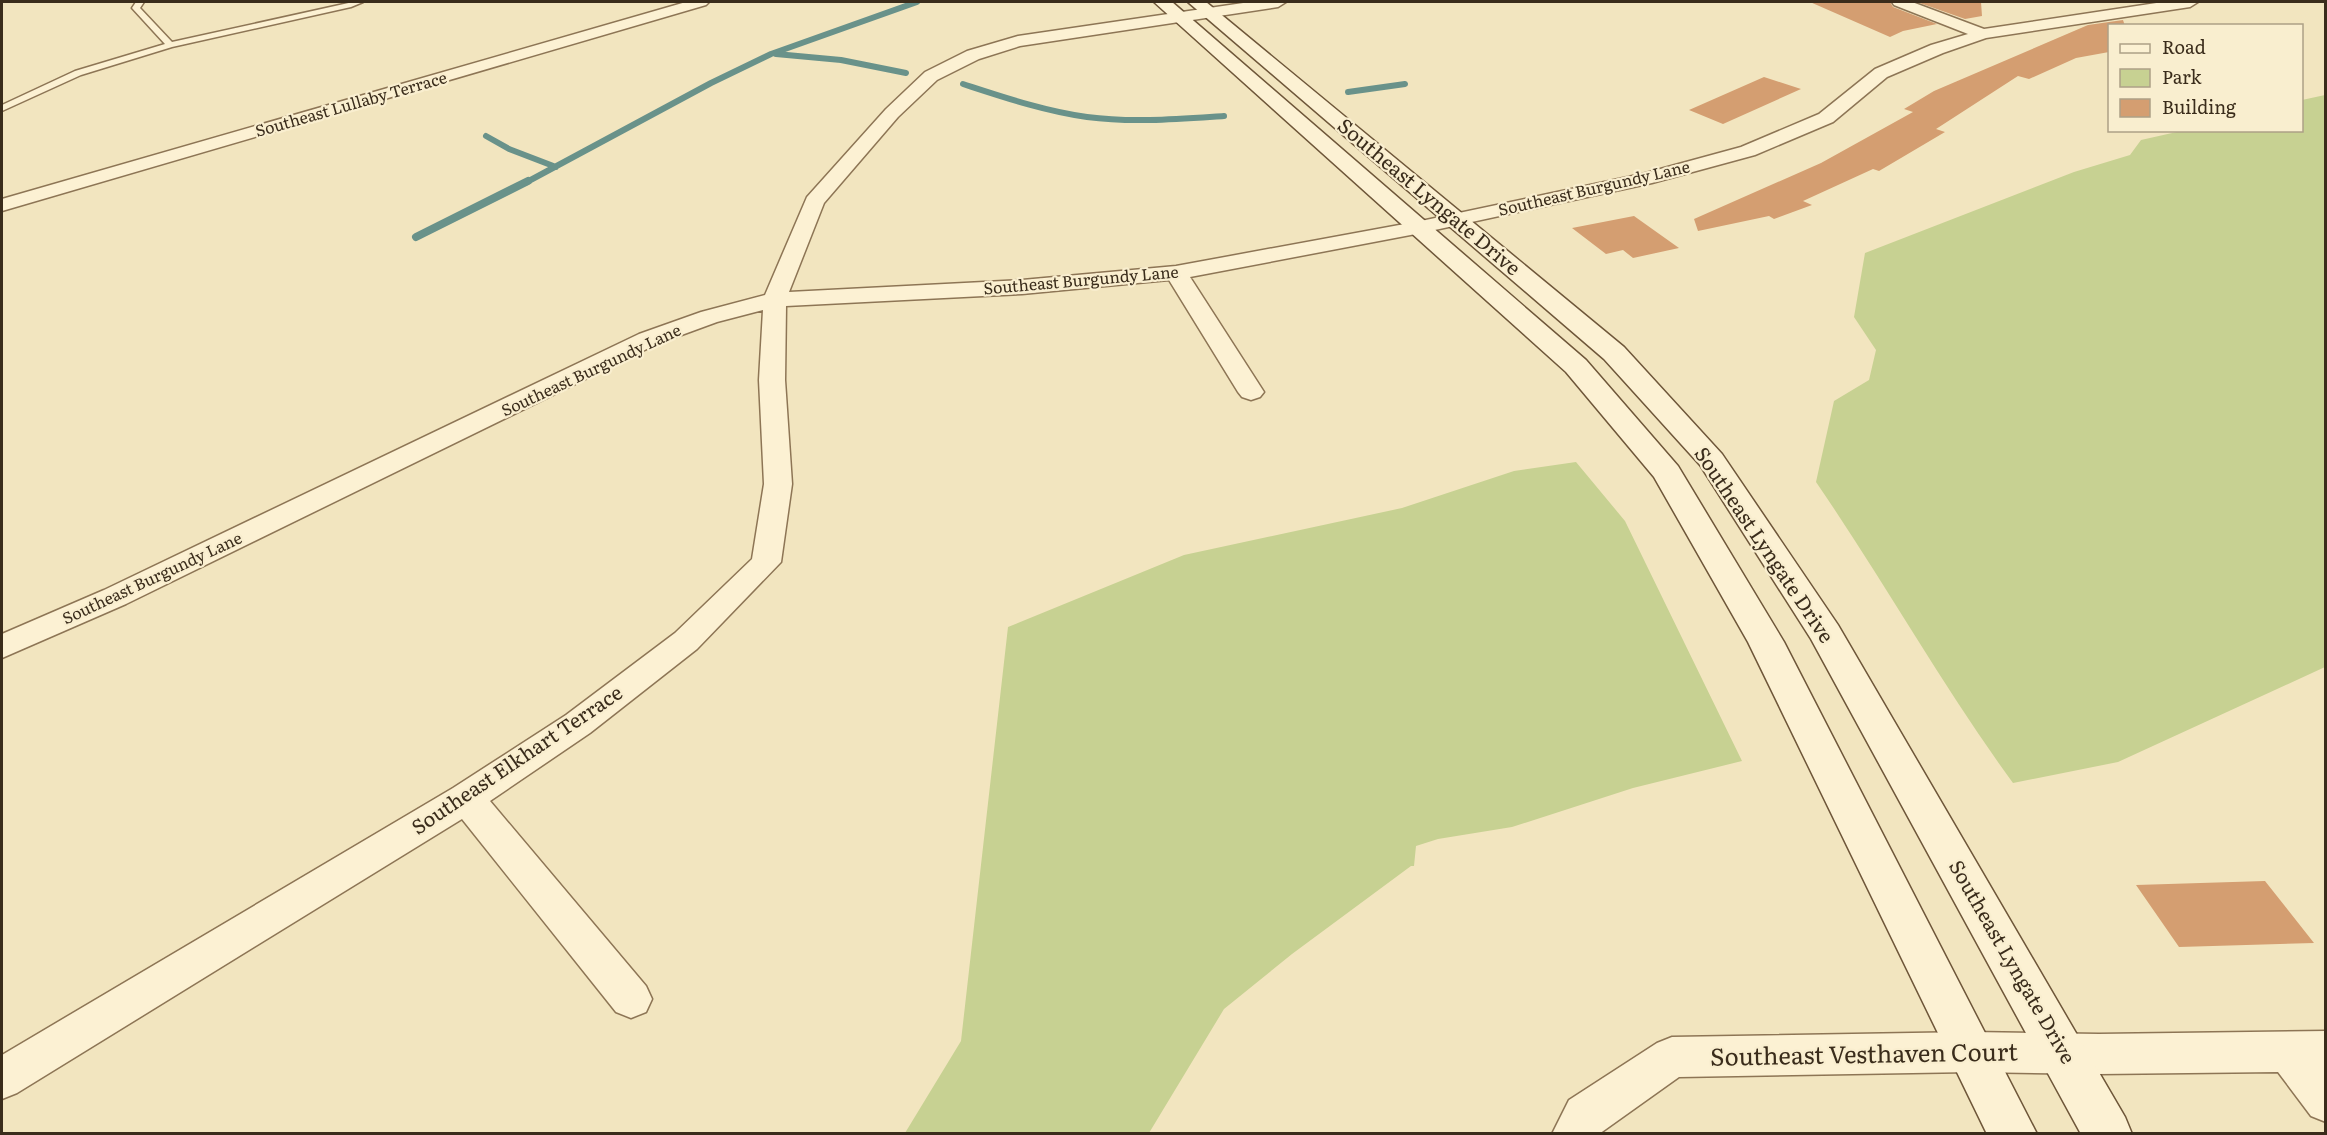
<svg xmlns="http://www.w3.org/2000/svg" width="2327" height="1135" viewBox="0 0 2327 1135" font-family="Literata,serif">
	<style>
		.green { fill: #c7d192 }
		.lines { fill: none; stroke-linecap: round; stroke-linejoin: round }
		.stream-far1 { stroke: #69928a; stroke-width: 6 }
		.stream { stroke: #69928a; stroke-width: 8 }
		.building { fill: #d49e71 }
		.lane-casing { stroke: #8d7555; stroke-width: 3 }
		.street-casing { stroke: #8d7555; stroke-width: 3 }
		.secondary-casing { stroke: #6e5639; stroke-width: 3 }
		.lane { fill: #fcf1d3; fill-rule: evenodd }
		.street { fill: #fcf1d3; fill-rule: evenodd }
		.secondary { fill: #fcf1d3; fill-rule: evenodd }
		.labels { text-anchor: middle; stroke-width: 4.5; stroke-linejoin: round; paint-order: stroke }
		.far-street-label { font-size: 16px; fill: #3a2c1b; stroke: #f9eecf }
		.street-label { font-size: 20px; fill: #3a2c1b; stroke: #f9eecf }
		.near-street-label { font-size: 24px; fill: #3a2c1b; stroke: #f9eecf }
	</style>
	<rect width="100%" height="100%" fill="#f2e5bf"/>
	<path class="green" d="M2325 95V667L2118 762 2013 783C1942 686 1884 581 1816 482L1834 401 1869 380 1876 350 1854 317 1865 253 2074 172 2130 155 2141 140 2181 131 2302 130V100Z
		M1576 462 1625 521 1742 761 1633 788 1512 827 1438 839 1416 846 1414 866H1411L1292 954 1224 1009 1149 1133H905L961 1041 1008 627 1184 555 1402 508 1514 471Z"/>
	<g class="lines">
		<path class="stream-far1" d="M776 54 841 60 906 73
			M963 84C1003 97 1044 111 1087 117 1132 123 1179 119 1224 116
			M1348 92 1405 84
			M486 136 509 149 556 167
			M525 183 711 83 771 54 917 2"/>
		<path class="stream" d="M416 237 528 181"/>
	</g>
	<path class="building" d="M1810 2H1890L1893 7 1937 24 1903 31 1890 37Z
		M1917 2H1981L1982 16 1965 19Z
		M2123 20 2125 26H2109V52L2076 58 2029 79 2018 76 1936 129 1945 132 1879 171 1873 169 1803 201 1812 205 1774 219 1769 216 1698 231 1694 219 1821 163 1913 112 1904 109 1934 91 2088 25Z
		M1764 77 1801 89 1723 124 1689 110Z
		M1634 216 1679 248 1633 258 1623 250 1606 254 1572 228Z
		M2265 881 2314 943 2179 947 2136 885Z"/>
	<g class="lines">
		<defs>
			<path id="lane" d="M136 2H144L140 8 172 42 353 2H363L351 7 172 47 81 75 2 111V105L75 71 165 44 132 8Z"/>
			<path id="street" d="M686 2H709L706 5 2 211V199Z
				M1250 2H1286L1278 7 1020 46 979 59 937 80 898 117 824 203 789 292 1022 280 1176 266 1421 221 1642 174 1741 147 1819 114 1875 69 1931 45 1968 34 1894 5 1892 2H1912L1984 29 2163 2H2198L2190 7 1986 38 1943 53 1887 77 1833 122 1755 155 1652 183 1421 233 1190 277 1264 392 1260 397 1251 400 1242 397 1238 392 1169 280 1022 294 786 306 785 380 792 484 781 562 697 649 590 733 490 801 646 986 652 999 646 1012 631 1018 616 1012 462 819 17 1093 2 1099V1055L453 788 566 715 675 633 752 559 764 484 759 380 763 310 717 322 657 344 126 604 2 658V634L104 590 639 334 701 312 765 295 807 197 886 109 925 72 967 51 1018 36Z
				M2326 1031V1122L2311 1116 2278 1072 2099 1074 1972 1072 1679 1077 1599 1134H1552L1569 1100 1657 1043 1672 1037 1972 1032 2099 1034Z"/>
			<path id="secondary" d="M1154 2H1172L1586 360 1678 466 1784 642 2037 1134H1987L1748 642 1654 477 1566 372Z
				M1188 2H1206L1624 347 1722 454 1838 625 2125 1117 2132 1134H2081L1811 639 1700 465 1604 359Z"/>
		</defs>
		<use href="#lane" class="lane-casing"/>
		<use href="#street" class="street-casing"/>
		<use href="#secondary" class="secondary-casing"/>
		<use href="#lane" class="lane"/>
		<use href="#street" class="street"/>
		<use href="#secondary" class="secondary"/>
	</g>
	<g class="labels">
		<g class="far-street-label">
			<text transform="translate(351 104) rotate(-16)" y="6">Southeast Lullaby Terrace</text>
			<text transform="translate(1594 188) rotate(-13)" y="6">Southeast Burgundy Lane</text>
			<text transform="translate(1081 280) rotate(-5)" y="6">Southeast Burgundy Lane</text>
			<text transform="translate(591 370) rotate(-25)" y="6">Southeast Burgundy Lane</text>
			<text transform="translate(152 578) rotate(-25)" y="6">Southeast Burgundy Lane</text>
		</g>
		<g class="street-label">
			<text transform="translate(1429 197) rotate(40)" y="7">Southeast Lyngate Drive</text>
			<text transform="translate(1764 545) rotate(56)" y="7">Southeast Lyngate Drive</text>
			<text transform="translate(517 760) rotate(-34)" y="7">Southeast Elkhart Terrace</text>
			<text transform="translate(2012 962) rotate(60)" y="7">Southeast Lyngate Drive</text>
		</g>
		<g class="near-street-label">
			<text transform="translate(1864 1055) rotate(-1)" y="8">Southeast Vesthaven Court</text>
		</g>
	</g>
	<rect width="2327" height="1135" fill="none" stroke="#3a2c1b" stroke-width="6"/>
	<rect x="2108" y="24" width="195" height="108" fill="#f9eecf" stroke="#ada087" stroke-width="1.5"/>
	<rect x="2120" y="44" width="30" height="9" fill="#fcf1d3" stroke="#ada087" stroke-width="1.5"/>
	<text x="2162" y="54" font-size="18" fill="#3a2c1b">Road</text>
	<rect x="2120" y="69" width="30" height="18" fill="#c7d192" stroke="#ada087" stroke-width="1.5"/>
	<text x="2162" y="84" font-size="18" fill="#3a2c1b">Park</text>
	<rect x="2120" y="99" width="30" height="18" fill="#d49e71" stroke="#ada087" stroke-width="1.5"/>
	<text x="2162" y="114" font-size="18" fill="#3a2c1b">Building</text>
</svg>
